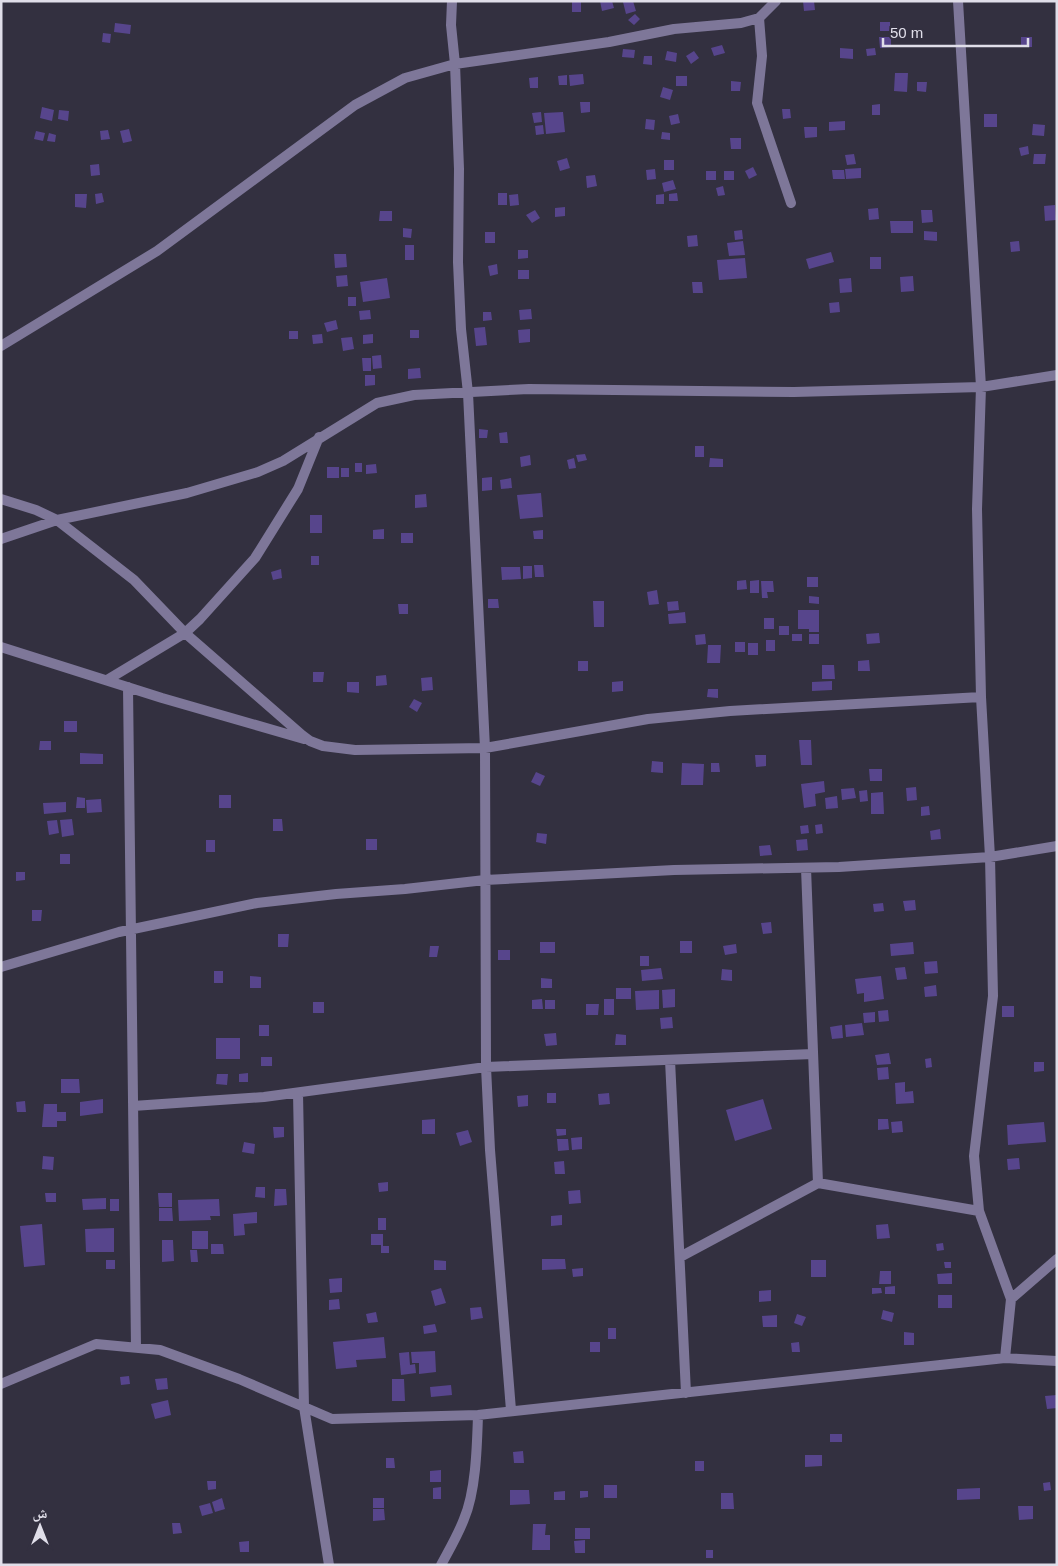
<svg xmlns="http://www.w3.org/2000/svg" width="1058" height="1566" viewBox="0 0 1058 1566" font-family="Arial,'Noto Naskh Arabic',sans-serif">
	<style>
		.building { fill: #57458c }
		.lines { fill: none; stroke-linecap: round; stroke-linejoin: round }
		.minor { stroke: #7e7799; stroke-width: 10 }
	</style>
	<rect width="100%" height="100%" fill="#333040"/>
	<path class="building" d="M572 1H581V12H572Z
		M600 1H612L614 8 602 11Z
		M627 1H633L636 11 626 14 623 2Z
		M803 1H814L815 10 804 11Z
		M635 14 640 19 634 25 628 20Z
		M880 22H890V31H880Z
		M115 23 131 25 130 34 114 32Z
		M103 33 111 34 110 43 102 42Z
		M879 37H891V47L880 48Z
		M1021 37H1032V47H1021Z
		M722 45 725 53 714 56 711 48Z
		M840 48 853 49V59L840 58Z
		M875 48 876 55 867 56 866 49Z
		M623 49 635 50 634 58 622 57Z
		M667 51 677 53 676 62 665 60Z
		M694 51 699 58 691 64 686 56Z
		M644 56H652V65L643 64Z
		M895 73H908L907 92 894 91Z
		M583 74 584 84 570 86 569 75Z
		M567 75V85H559L558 76Z
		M676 76H687V86H676Z
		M538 77V88H530L529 78Z
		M731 81 741 82 740 91H731Z
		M917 82H927L926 92 917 91Z
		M663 87 673 90 670 100 660 97Z
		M580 102H590V112L581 113Z
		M880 104V115H872V105Z
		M42 107 54 110 52 121 40 118Z
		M782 109H790L791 118 783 119Z
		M59 110 69 111 68 121 58 119Z
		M541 112 542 122 534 123 532 113Z
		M563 112 565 132 546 134 544 113Z
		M678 114 680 123 671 125 669 116Z
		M984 114H997V127H984Z
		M646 119 655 120 654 130 645 129Z
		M845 121V130L829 131V122Z
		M1033 124 1045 125 1044 136 1032 135Z
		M543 125 544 134 536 135 535 126Z
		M804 127H817V137L805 138Z
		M129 129 132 141 123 143 120 131Z
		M108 130 110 139 101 140 100 131Z
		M36 131 45 133 43 141 34 139Z
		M662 132 670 133V140L661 139Z
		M49 133 56 135 55 142 47 141Z
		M730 138H741V149H731Z
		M1028 146 1029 154 1021 156 1019 148Z
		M854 154 856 164 847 165 845 155Z
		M1034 154H1046L1045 164H1033Z
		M567 158 570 168 560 171 557 161Z
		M664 160H674V170H664Z
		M99 164 100 175 91 176 90 165Z
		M753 167 757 175 749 179 745 171Z
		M861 168V178L846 179 845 169Z
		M655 169 656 179 647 180 646 170Z
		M832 170H844L845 179H833Z
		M706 171H716V180H706Z
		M724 171H734V180H724Z
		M595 175 597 186 587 188 586 176Z
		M673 180 676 189 664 192 662 183Z
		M723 186 725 195 718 196 716 188Z
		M102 193 104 202 96 204 95 194Z
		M498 193H507V205H498Z
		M677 193 678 201H669V194Z
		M75 194H87L86 208 75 207Z
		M518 194 519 205 510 206 509 195Z
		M664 194V204H656V195Z
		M1055 205 1056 220 1045 221 1044 206Z
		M565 207V216L555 217V208Z
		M878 208 879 219 869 220 868 209Z
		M535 210 540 218 532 223 526 215Z
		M921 210H932L933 222 922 223Z
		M380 211H392V221H379Z
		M890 221H913V233H891Z
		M403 228 412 229 411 238 403 237Z
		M742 230 743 239 735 240 734 231Z
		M924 231 937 232V241L924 240Z
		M485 232H495V243H485Z
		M697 235 698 246 688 247 687 236Z
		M743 241 745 255 729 256 727 243Z
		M1019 241 1020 251 1011 252 1010 242Z
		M405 245H414V260H405Z
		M518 250H528V258L518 259Z
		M831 252 834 262 809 269 806 259Z
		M334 254H346L347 267 335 268Z
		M870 257H881V269H870Z
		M745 258 747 278 719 280 717 260Z
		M497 264 498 274 490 276 488 266Z
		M518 270H529V279H518Z
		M347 275 348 286 337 287 336 276Z
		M913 276 914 291 901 292 900 277Z
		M387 278 390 298 363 302 360 282Z
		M851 278 852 292 840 293 839 279Z
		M692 282H702L703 293H693Z
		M348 297H356V306H348Z
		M839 302 840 312 830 313 829 303Z
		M531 309 532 319 520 320 519 310Z
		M370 310 371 319 360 320 359 311Z
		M483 312H491L492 320 483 321Z
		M336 320 338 329 327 332 324 323Z
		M485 327 487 345 476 346 474 328Z
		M530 329V342L519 343 518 330Z
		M410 330H419V338H410Z
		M289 331H298V339H289Z
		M322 334 323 343 313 344 312 335Z
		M373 334V343L363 344V335Z
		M352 337 354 349 343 351 341 338Z
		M381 355 382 368 373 369 372 356Z
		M362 358H371V371H363Z
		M420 368 421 378 408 379V369Z
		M365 375H375V385L365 386Z
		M479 429 488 430 487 438H479Z
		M507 432 508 443H500L499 433Z
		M695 446H704V457H695Z
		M585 454 587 460 578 462 576 455Z
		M530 455 531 465 521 467 520 457Z
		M574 458 576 468 569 469 567 460Z
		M710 458 723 459V467H709Z
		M355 463H362V472H355Z
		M376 464 377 473 366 474V465Z
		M327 467H339V478H327Z
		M341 468H349V477H341Z
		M492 477V490L482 491V478Z
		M511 478 512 488 501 489 500 480Z
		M541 493 543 517 520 519 517 495Z
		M426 494 427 507 415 508V495Z
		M310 515H322V533H310Z
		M384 529V539H373V530Z
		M543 530V539H534L533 531Z
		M401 533H413V543H401Z
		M311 556H319V565H311Z
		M534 565H543L544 577H535Z
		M523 566H532V578L523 579Z
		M501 567H520L521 579 502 580Z
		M281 569 282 578 273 580 271 572Z
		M807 577H818V587H807Z
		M746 580 747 589 737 590V581Z
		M759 580V593H750V581Z
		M761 581H773L774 592H767L768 598H762Z
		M657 590 659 604 649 605 647 592Z
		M809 596 819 597V604L809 603Z
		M488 599H498L499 608H488Z
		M593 601H604V627H594Z
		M678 601 679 610 668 611 667 602Z
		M398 604H408V614H399Z
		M798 610H819V632H809V629H798Z
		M685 612 686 623 669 624 668 614Z
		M764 618H774V629H764Z
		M779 626H789V635H779Z
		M879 633 880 643 867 644 866 634Z
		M705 634 706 644 696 645 695 635Z
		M792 634H802V641H792Z
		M809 634H819V644H809Z
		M766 640H775V651H766Z
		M735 642H745V652H735Z
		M748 643H758V655H748Z
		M708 645H721L720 663H707Z
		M869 660 870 671H858V661Z
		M578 661H588V671H578Z
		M822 665H834L835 679H822Z
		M313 672H324L323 682H313Z
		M386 675 387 685 376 686V676Z
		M432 677 433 690 422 691 421 678Z
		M623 681V691L612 692V682Z
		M832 681V690L812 691V682Z
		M347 682H359V693L347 692Z
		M708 689H718V698L707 697Z
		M414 699 422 703 417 712 409 707Z
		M64 721H77V732H64Z
		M799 740H811L812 765H801Z
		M40 741H51V750H39Z
		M80 753 103 754V764H80Z
		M755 755H766V766L756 767Z
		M652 761 663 762V773L651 772Z
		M682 763 704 764 703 785H681Z
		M711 763H719L720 772H711Z
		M869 769H882V781H870Z
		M536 772 545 776 540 786 531 782Z
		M824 781 825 792 815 794 816 806 804 808 801 784Z
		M916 787 917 800 907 801 906 788Z
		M854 788 856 798 842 800 841 789Z
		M867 790 868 801 860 802 859 791Z
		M883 792 884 814H871V793Z
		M219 795H231V808H219Z
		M837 796 838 808 826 809 825 798Z
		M77 797 85 798V808H76Z
		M101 799 102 812 87 813 86 800Z
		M66 802V812L44 814 43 803Z
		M929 806 930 815 921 816V807Z
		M72 819 74 835 62 837 60 820Z
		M273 819H282L283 831H273Z
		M57 820 59 833 49 835 47 821Z
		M822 824 823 833 816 834 815 825Z
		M808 825 809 833 801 834 800 826Z
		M940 829 941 839 931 840 930 831Z
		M537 833 547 834 546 844 536 842Z
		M366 839H377V850H366Z
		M807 839 808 850 797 851 796 840Z
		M206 840H215V852H206Z
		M770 845 772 855 760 856 759 846Z
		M60 854H70V864H60Z
		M16 872H25V880L16 881Z
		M915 900 916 910 905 911 903 901Z
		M883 903 884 911 874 912 873 904Z
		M32 910H42L41 921H32Z
		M771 922 772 933 763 934 761 923Z
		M278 934H289L288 947H278Z
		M680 941H692V953H680Z
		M540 942H555V953H540Z
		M913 942 914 954 891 956 890 944Z
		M736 944 737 953 725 955 723 946Z
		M430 946H439L437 957H429Z
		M498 950H510V960H498Z
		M640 956H649V966H640Z
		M937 961 938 973 925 974 924 962Z
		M905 967 907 979 897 980 895 968Z
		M661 968 663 979 642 981 641 970Z
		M722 969 732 970V981L721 980Z
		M214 971H223V983H214Z
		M250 976 261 977V988H250Z
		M881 976 884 999 864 1002V993L857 994 855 979Z
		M541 978 552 979V988H541Z
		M936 985 937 996 925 997 924 987Z
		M616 988H631V999H616Z
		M675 989V1007L663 1008 662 990Z
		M659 990V1009L636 1010 635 991Z
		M542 999 543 1009H532V1000Z
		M604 999H614V1015H604Z
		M545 1000H555V1009H545Z
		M313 1002H324V1013H313Z
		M586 1004H599L598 1015H586Z
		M1002 1006H1014V1017H1002Z
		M888 1010 889 1021 879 1022 878 1011Z
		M875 1012V1022L864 1023 863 1013Z
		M672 1017 673 1028 661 1029 660 1018Z
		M862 1023 864 1035 846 1037 845 1025Z
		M259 1025H269V1036H259Z
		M842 1025 843 1038 832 1039 830 1027Z
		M556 1033 557 1045 546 1046 544 1034Z
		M616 1034 626 1035V1045H615Z
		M216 1038H240V1059H216Z
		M889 1053 891 1064 877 1065 875 1055Z
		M261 1057H272V1066H261Z
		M931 1058 932 1067 926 1068 925 1059Z
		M1034 1062H1044V1071L1034 1072Z
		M888 1067 889 1079 878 1080 877 1068Z
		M248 1073V1082H239V1074Z
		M217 1074H228L227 1085 216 1084Z
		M61 1079H79L80 1093H61Z
		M905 1082V1092L913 1091 914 1103 896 1104 895 1083Z
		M547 1093H556V1103H547Z
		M609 1093 610 1104 599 1105 598 1094Z
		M528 1095V1106L518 1107 517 1096Z
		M103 1099V1113L80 1116V1102Z
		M763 1099 772 1129 735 1141 726 1110Z
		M25 1101 26 1112H17L16 1102Z
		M44 1104H57V1112H66V1121H57V1127H42Z
		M435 1119V1134H422V1120Z
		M878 1119H888L889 1129 878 1130Z
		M902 1121 903 1132 892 1133 891 1122Z
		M1044 1122 1046 1142 1008 1145 1007 1125Z
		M273 1127H284V1137L274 1138Z
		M556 1129H566V1135L557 1136Z
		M468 1130 472 1142 460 1146 456 1133Z
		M582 1137V1149L572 1150 571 1138Z
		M557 1139H568L569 1150 558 1151Z
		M244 1142 255 1144 254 1154 242 1152Z
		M43 1156 54 1157 53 1170 42 1169Z
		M1019 1158 1020 1169 1008 1170 1007 1159Z
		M564 1161 565 1174H555L554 1162Z
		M388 1182V1191L379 1192 378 1183Z
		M256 1187H265V1198L255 1197Z
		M275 1189H286L287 1205 274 1206Z
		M580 1190 581 1203 569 1204 568 1191Z
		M45 1193H56V1202H46Z
		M158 1193H172V1207H159Z
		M106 1198V1209L83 1210 82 1199Z
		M110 1199H119V1211H110Z
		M219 1199 220 1216H210L211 1220 179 1221 178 1200Z
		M159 1208H172L173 1221H159Z
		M257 1212V1223L244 1224 245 1235 234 1236 233 1214Z
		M562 1215V1225L551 1226V1216Z
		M378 1218H386V1230H378Z
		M42 1224 45 1265 24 1267 20 1226Z
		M888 1224 890 1238 877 1239 876 1225Z
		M114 1228V1252H86L85 1229Z
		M192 1231H208V1249H192Z
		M371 1234H383V1246H389V1253H381V1245H371Z
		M162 1240H173L174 1261 162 1262Z
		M943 1243 944 1250 937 1251 936 1244Z
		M211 1244H223L224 1254H211Z
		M190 1250H197L198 1262H191Z
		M542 1259H565L566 1269 542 1270Z
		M106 1260H115V1269H106Z
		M434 1260 446 1261V1270H434Z
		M811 1260H826V1277H811Z
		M944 1262H951V1268H945Z
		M583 1268V1276L573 1277 572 1269Z
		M880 1271H891V1284H879Z
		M952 1273V1284H938L937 1274Z
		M342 1278V1292L330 1293 329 1279Z
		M895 1286V1294H885V1287Z
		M441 1288 446 1303 435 1306 431 1291Z
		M872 1288H881L882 1293 872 1294Z
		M771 1290V1301L759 1302V1291Z
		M938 1295H952V1308H938Z
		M339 1299 340 1309 329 1310V1300Z
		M481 1307 483 1318 471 1320 470 1308Z
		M883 1310 894 1313 892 1322 881 1319Z
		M376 1312 378 1322 368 1323 366 1314Z
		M797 1314 806 1317 802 1326 794 1323Z
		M777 1315V1327H763L762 1316Z
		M435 1324 437 1332 424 1334 423 1326Z
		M608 1328H616V1339H608Z
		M904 1332 914 1333V1345H904Z
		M384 1337 386 1358 356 1360 357 1367 336 1369 333 1342Z
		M590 1342H600V1352H590Z
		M799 1342 800 1352H792L791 1343Z
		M435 1351 436 1372 419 1374V1363H412L411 1352Z
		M409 1352 410 1365 415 1364 416 1373 401 1375 399 1353Z
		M129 1376 130 1384 121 1385 120 1377Z
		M167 1378 168 1389 157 1390 155 1379Z
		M392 1379H404L405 1401H392Z
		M451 1385 452 1395 431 1397 430 1387Z
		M1057 1395V1408L1047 1409 1045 1396Z
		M168 1400 171 1415 155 1419 151 1404Z
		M830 1434H842V1442H830Z
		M523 1451 524 1463H514L513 1452Z
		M805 1455H822V1466L805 1467Z
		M386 1458H394L395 1468H386Z
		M695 1461H704V1471H695Z
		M441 1470V1482H430V1471Z
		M207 1481H216V1489L208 1490Z
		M1050 1482 1051 1490 1044 1491 1043 1483Z
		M604 1485H617V1498H604Z
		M441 1487V1499H433V1488Z
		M980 1488V1499L957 1500V1489Z
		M510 1490H529L530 1504 510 1505Z
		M565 1491V1500H554V1492Z
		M580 1491H588V1497L580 1498Z
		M721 1493H733L734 1509H721Z
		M222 1498 225 1509 215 1512 212 1502Z
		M373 1498H384V1508H373Z
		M210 1503 213 1513 202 1516 199 1506Z
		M1018 1506H1033V1519L1019 1520Z
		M373 1509H384L385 1520 373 1521Z
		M172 1523H180L182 1533 173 1534Z
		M533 1524H546L545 1535H550V1550H532Z
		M575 1528H590V1539H575Z
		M585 1540V1553H575L574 1541Z
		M249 1541V1552H240L239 1542Z
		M706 1550H713V1558H706Z"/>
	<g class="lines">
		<path class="minor" d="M958 1 981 387 977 509 980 652 981 697 990 857 993 996 974 1156 979 1211 1011 1299 1005 1358
			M759 18 762 56 757 103 791 203
			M1 346 157 251 355 105 405 78 455 64 451 25 452 1
			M1 499 36 510 57 520 134 580 185 633 302 735 310 741 323 746 355 750 485 748 648 719 730 711 981 697
			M1 539 57 520 187 493 258 472 283 461 377 403 414 395 529 389 794 392 981 387 1057 375
			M1 647 162 698 304 739
			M107 680 185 633 200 619 255 558 298 489 319 437
			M128 687 136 1348
			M806 868 818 1183
			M1 967 119 932 257 903 336 894 405 889 485 880 674 870 839 867 990 857 1057 846
			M670 1060 686 1393
			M298 1093 304 1407 329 1565
			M133 1106 264 1097 486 1067 813 1054
			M680 1257 818 1183 979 1211
			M1011 1299 1057 1259
			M1 1384 96 1344 160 1350 239 1379 332 1419 478 1415 1005 1358 1057 1361
			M511 1410 490 1150 486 1067 485 748 468 393 461 329 458 262 459 169 455 64 609 42 674 29 741 23 759 18 776 1
			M441 1565C449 1550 458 1535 464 1519 476 1491 477 1446 478 1415"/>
	</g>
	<rect width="1058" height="1566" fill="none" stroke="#e0dee9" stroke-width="5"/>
	<g transform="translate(40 1526)" stroke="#333040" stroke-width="4" paint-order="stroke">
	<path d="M0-4L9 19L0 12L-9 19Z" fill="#e0dee9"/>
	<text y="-8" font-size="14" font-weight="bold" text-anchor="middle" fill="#e0dee9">ش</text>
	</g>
	<path d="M883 38v8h145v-8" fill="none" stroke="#e0dee9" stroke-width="2.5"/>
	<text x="890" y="38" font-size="15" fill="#e0dee9" stroke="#333040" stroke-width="4" paint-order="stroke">50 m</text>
</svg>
